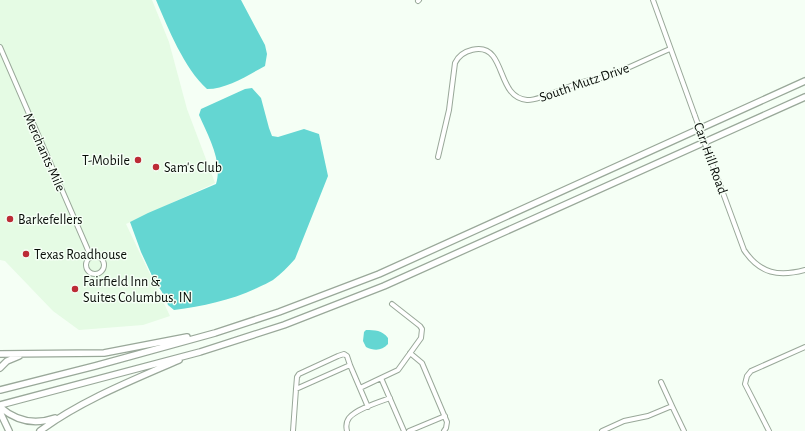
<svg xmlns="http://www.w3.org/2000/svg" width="805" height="431" viewBox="0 0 805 431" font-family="'Alegreya Sans',sans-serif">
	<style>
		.built { fill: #e5fbe4 }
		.water { fill: #64d6d2 }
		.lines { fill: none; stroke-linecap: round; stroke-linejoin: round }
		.minor-casing { stroke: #99a899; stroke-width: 6 }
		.highway-casing { stroke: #99a899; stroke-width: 8 }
		.minor { stroke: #fff; stroke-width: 4 }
		.highway { stroke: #fff; stroke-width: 5.5 }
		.minor-bridge-casing { stroke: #99a899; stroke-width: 6; stroke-linecap: butt }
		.minor-bridge { stroke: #fff; stroke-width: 4 }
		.poi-dot { fill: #bc2b36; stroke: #f5fff5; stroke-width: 1.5 }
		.labels { text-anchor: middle; stroke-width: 3; stroke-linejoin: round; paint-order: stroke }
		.street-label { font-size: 14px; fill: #080d08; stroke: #f5fff5 }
		.poi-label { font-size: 14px; fill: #080d08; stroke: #f5fff5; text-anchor: start }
	</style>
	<rect width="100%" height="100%" fill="#f5fff5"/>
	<path class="built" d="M0 0H152L169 42 187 109 215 183 126 224 170 316 143 325 79 330 53 311 5 261 0 260Z"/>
	<path class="water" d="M156 0H241L265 45 267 54 265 66C248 75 227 89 207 89 184 68 168 28 156 0Z
		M252 88 261 98 269 128 272 136 278 137 304 129 319 134 328 176 295 259C288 267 281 274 273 280 268 283 263 285 259 287 232 300 204 306 174 310L168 305 162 292 154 280 141 252 130 222 148 213 216 184C223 161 208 136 199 115L201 109 245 89Z
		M366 330C375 330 382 330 388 338V344C382 351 374 351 366 347L363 341 364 332Z"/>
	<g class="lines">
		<defs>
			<path id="minor" d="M653 0 695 116
				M418 1 419 0
				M0 47 91 257
				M709 155 744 250C760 274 779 277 805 270
				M438 157 449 110 455 63C461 50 483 43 493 56 504 70 504 98 527 100 538 101 564 88 576 84 587 80 600 79 611 75 631 67 651 57 670 49
				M86 265a9 9 0 1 1 18 0a9 9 0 1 1-18 0Z
				M410 353 422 363 447 422 446 428 444 431
				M350 365 368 407
				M381 378 398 370 421 338 422 329 420 326 392 304
				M661 382 672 406
				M360 388 381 378 404 431
				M293 431 296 389 297 377 299 374 338 356 344 354 347 356 350 365 296 389
				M347 431C346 427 346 422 349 418 356 409 379 402 390 398
				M409 431 445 416
				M602 431 624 421 648 416 672 406 684 431
				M769 431 745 384 747 376 751 371 805 347"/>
			<path id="highway" d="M0 354 104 353 187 337
				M0 368 7 361 19 356
				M0 390 95 366 215 333 279 312 379 274 805 81
				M0 405 200 352 284 325 384 286 805 97
				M0 407C16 421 35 425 55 418
				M0 412 9 431
				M40 431C80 401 133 380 179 360"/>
		</defs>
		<use href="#minor" class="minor-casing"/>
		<use href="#highway" class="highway-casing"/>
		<use href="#minor" class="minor"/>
		<use href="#highway" class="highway"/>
		<defs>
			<path id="minor-bridge" d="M695 116 709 155"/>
		</defs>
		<use href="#minor-bridge" class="minor-bridge-casing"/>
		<use href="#minor-bridge" class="minor-bridge"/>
	</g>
	<g class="poi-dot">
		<circle cx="138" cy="160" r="4"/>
		<circle cx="156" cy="167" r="4"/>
		<circle cx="10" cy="219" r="4"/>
		<circle cx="26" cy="254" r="4"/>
		<circle cx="75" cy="289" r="4"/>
	</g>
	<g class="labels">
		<g class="street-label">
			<text transform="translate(584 82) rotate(-19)" y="5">South Mutz Drive</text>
			<text transform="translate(45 152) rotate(66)" y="5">Merchants Mile</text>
			<text transform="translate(711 158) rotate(70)" y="5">Carr Hill Road</text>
		</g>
		<g class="poi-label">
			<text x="130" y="165" text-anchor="end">T-Mobile</text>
			<text x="164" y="172">Sam's Club</text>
			<text x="18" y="224">Barkefellers</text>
			<text x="34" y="259">Texas Roadhouse</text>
			<text x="83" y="286">Fairfield Inn &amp;<tspan x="83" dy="16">Suites Columbus, IN</tspan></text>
		</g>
	</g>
</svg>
